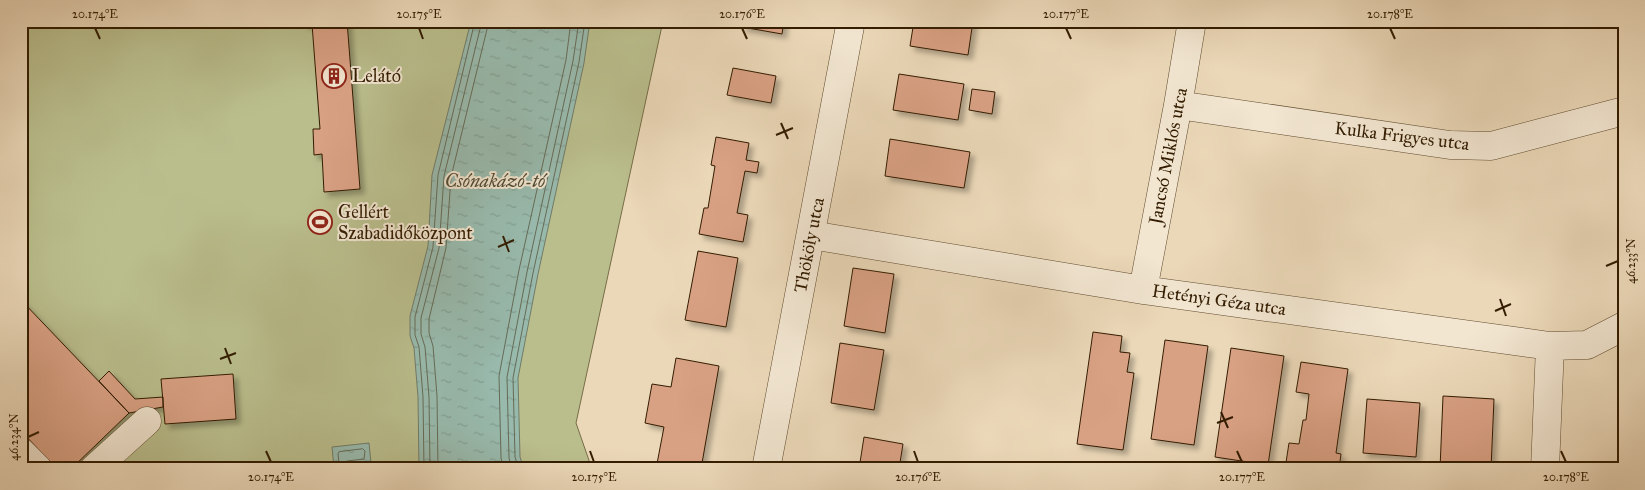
<svg xmlns="http://www.w3.org/2000/svg" width="1645" height="490" viewBox="0 0 1645 490" font-family="'IM FELL Great Primer',serif">
	<style>
		.pitch { fill: #babe8d; stroke: #766d47 }
		.water { fill: url(#water-ripples); stroke: #707b68 }
		.lines { fill: none; stroke-linecap: round; stroke-linejoin: round }
		.shore { stroke: #666b57; stroke-width: 1 }
		.building { fill: #d9a184; stroke: #331c01; filter: url(#shadow) }
		.minor-casing { stroke: #614b2f; stroke-width: 29 }
		.minor { stroke: #f2e6d1; stroke-width: 28 }
		.ticks { fill: none; stroke: #331c01; stroke-width: 2 }
		.labels { text-anchor: middle; stroke-width: 4; stroke-linejoin: round; paint-order: stroke }
		.poi-label { font-size: 18px; fill: #331c01; stroke: #f2e6d1; text-anchor: start }
		.street-label { font-size: 18px; fill: #331c01; stroke: #f2e6d1 }
		.water-label { font-size: 19px; font-style: italic; fill: #514b35; stroke: #f2e6d1 }
		.neatline { fill: none; stroke: #331c01; stroke-width: 2 }
		.ticks-label { font-size: 12px; text-anchor: middle; fill: #331c01 }
	</style>
	<defs>
		<pattern id="water-ripples" width="26" height="14" patternUnits="userSpaceOnUse" patternTransform="scale(1.25)"><rect width="26" height="14" fill="#98baad"/><path d="M2 4q2-2 4 0t4 0M15 11q2-2 4 0t4 0" fill="none" stroke="#839f93"/></pattern>
		<filter id="shadow"><feDropShadow dx="4.5" dy="4.5" stdDeviation="2.5" flood-color="#0004"/></filter>
	</defs>
	<rect width="100%" height="100%" fill="#ebd8b8"/>
	<filter id="stains"><feTurbulence type="fractalNoise" baseFrequency=".004" numOctaves="4"/><feColorMatrix values="0 0 0 0 .2 0 0 0 0 .09 0 0 0 0 .02 0 0 0 .5 -.17"/></filter>
	<radialGradient id="worn" r=".72"><stop offset=".6" stop-color="#630" stop-opacity="0"/><stop offset="1" stop-color="#630" stop-opacity=".3"/></radialGradient>
	<path class="pitch" d="M21 21H663L576 423 592 469H21Z"/>
	<path class="water" d="M471 21H590L584 63 538 274 518 378 520 457 524 469H419L418 397 414 348 410 336V316L428 246 432 175Z
		M369 443 371 463 334 468 332 447Z"/>
	<g class="lines">
		<path class="shore" d="M363 449 365 451 364 459 347 461 342 464 339 463 338 454 339 452Z
			M424 469 423 397 419 347 415 335V317L433 247 438 175 475 21
			M430 469 429 397 425 347 421 334V318L439 248 444 176 482 21
			M438 469 437 396 433 346 429 333V319L446 248 451 177 489 21
			M504 469 501 458 499 376 519 270 566 60 571 21
			M512 469 509 458 507 377 527 272 573 61 579 21
			M519 469 515 457 513 378 533 273 579 62 585 21"/>
	</g>
	<path class="building" d="M303 21H347L360 189 324 192 322 154 314 155 313 129H320L312 24H303Z
		M743 21H784L782 34 742 27Z
		M914 21H973L968 55 910 46Z
		M733 68 776 76 771 103 727 95Z
		M899 74 964 84 958 120 893 110Z
		M972 89 995 92 992 114 969 110Z
		M716 137 749 143 746 160 759 162 757 173 745 171 737 213 748 215 743 242 699 234 704 208H708L715 166 711 165Z
		M890 139 970 152 964 188 885 176Z
		M698 251 738 258 726 327 685 320Z
		M853 268 894 274 885 333 844 326Z
		M21 300 129 413 71 469H57L21 431Z
		M1093 332 1122 336 1120 352 1130 353 1127 372 1134 373 1123 450 1077 444Z
		M1165 340 1208 346 1194 445 1151 439Z
		M840 343 884 350 874 410 831 403Z
		M1231 348 1284 356 1268 465 1215 457Z
		M676 358 719 366 701 469H656L664 427 645 423 652 384 671 387Z
		M1301 362 1348 369 1336 453 1341 454 1339 469H1285L1289 443 1299 444 1303 420H1306L1309 394 1296 392Z
		M109 371 135 399 163 397V407L129 413 99 381Z
		M233 374 236 419 165 424 161 379Z
		M1443 396 1494 399 1491 469H1440Z
		M1367 399 1420 403 1416 457 1363 453Z
		M864 437 903 444 899 469H859Z"/>
	<g class="lines">
		<defs>
			<path id="minor" d="M1178 105 1450 145 1491 146 1624 111
				M811 235 1143 290 1550 346 1587 345 1624 326
				M1143 290 1178 105 1192 21
				M21 452 38 469
				M94 469 147 421
				M766 469 851 21
				M1545 469 1550 346"/>
		</defs>
		<use href="#minor" class="minor-casing"/>
		<use href="#minor" class="minor"/>
	</g>
	<path class="ticks" d="M95 28 100 39M419 28 423 39M742 28 747 39M1066 28 1071 39M1390 28 1395 39M781 123 788 139M776 135 793 128M503 236 509 252M498 247 514 240M1606 266 1618 261M1500 299 1506 316M1495 311 1511 304M225 348 231 364M220 359 236 353M1221 412 1228 428M1217 423 1233 417M28 437 39 432M266 451 271 462M590 451 594 462M914 451 918 462M1237 451 1242 462M1561 451 1566 462"/>
	<defs>
		<symbol id="building-ring" viewBox="-11 -11 22 22"><circle r="9.5" fill="#f2e6d1" stroke="#8f2418" stroke-width="1.5"/><path d="M-4-6H4V6H1V3H-1V6H-4ZM-2.5-4.3h1.7v1.8h-1.7ZM.8-4.3h1.7v1.8H.8ZM-2.5-1h1.7V.8h-1.7ZM.8-1h1.7V.8H.8Z" fill="#8f2418"/></symbol>
		<symbol id="stadium-ring" viewBox="-11 -11 22 22"><circle r="9.5" fill="#f2e6d1" stroke="#8f2418" stroke-width="1.5"/><path d="M0-5a6.5 5 0 1 0 0 10a6.5 5 0 1 0 0-10ZM-3.5-1.8h7v3.6h-7Z" fill="#8f2418"/></symbol>
	</defs>
	<g fill-rule="evenodd">
		<use href="#building-ring" x="320" y="62" width="28" height="28"/>
		<use href="#stadium-ring" x="306" y="208" width="28" height="28"/>
	</g>
	<g class="labels">
		<g class="poi-label">
			<text x="352" y="82">Lelátó</text>
			<text x="338" y="218">Gellért<tspan x="338" dy="21">Szabadidőközpont</tspan></text>
		</g>
		<g class="street-label">
			<text transform="translate(1402 136) rotate(7)" y="6">Kulka Frigyes utca</text>
			<text transform="translate(1168 156) rotate(-79)" y="6">Jancsó Miklós utca</text>
			<text transform="translate(809 245) rotate(-79)" y="6">Thököly utca</text>
			<text transform="translate(1219 300) rotate(8)" y="6">Hetényi Géza utca</text>
		</g>
		<g class="water-label">
			<text x="495" y="187">Csónakázó-tó</text>
		</g>
	</g>
	<rect width="1645" height="490" fill="none" stroke="#ebd8b8" stroke-width="55"/>
	<rect x="28" y="28" width="1590" height="434" class="neatline"/>
	<g class="ticks-label">
		<text x="95" y="18">20.174°E</text>
		<text x="419" y="18">20.175°E</text>
		<text x="742" y="18">20.176°E</text>
		<text x="1066" y="18">20.177°E</text>
		<text x="1390" y="18">20.178°E</text>
		<text transform="translate(1631 261) rotate(-90)" y="4">46.233°N</text>
		<text transform="translate(14 437) rotate(-90)" y="4">46.234°N</text>
		<text x="271" y="481">20.174°E</text>
		<text x="594" y="481">20.175°E</text>
		<text x="918" y="481">20.176°E</text>
		<text x="1242" y="481">20.177°E</text>
		<text x="1566" y="481">20.178°E</text>
	</g>
	<rect width="100%" height="100%" filter="url(#stains)"/>
	<rect width="100%" height="100%" fill="url(#worn)"/>
</svg>
